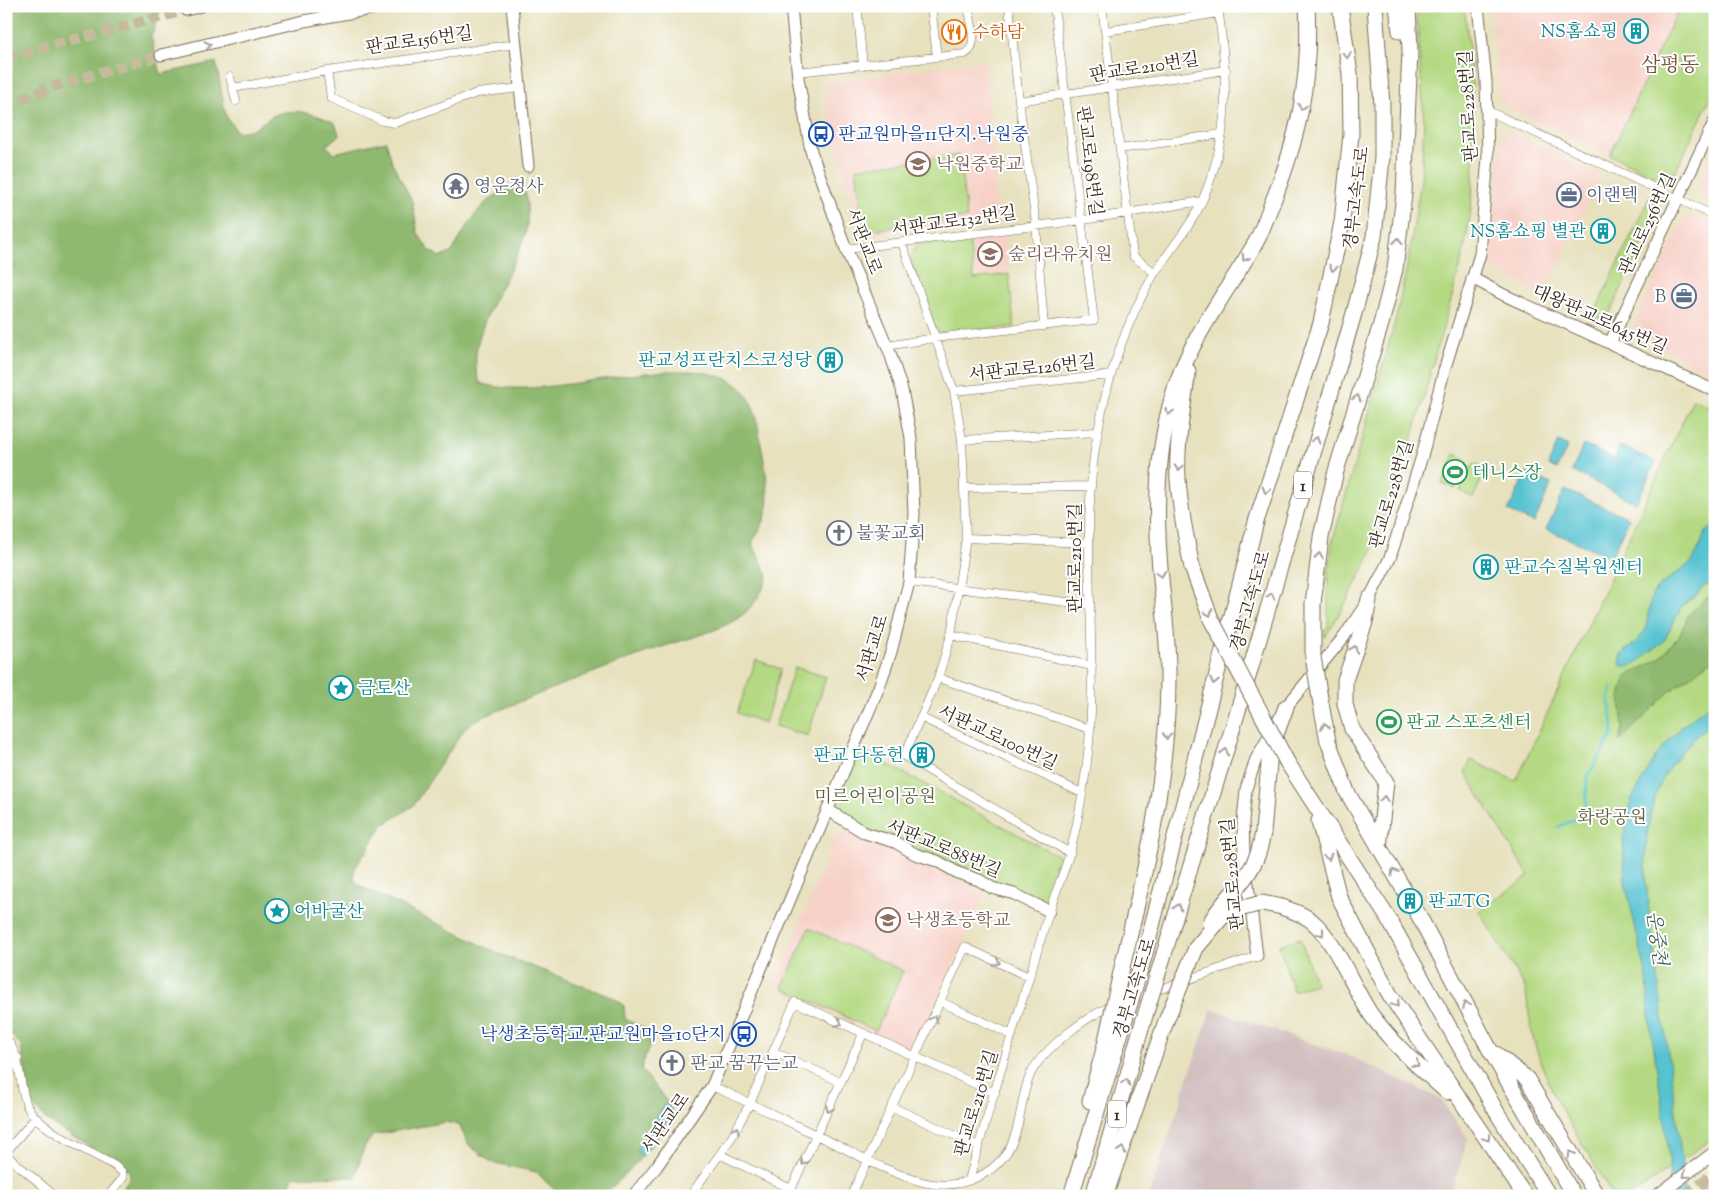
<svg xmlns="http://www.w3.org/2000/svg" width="1721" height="1202" viewBox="0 0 1721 1202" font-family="'Sorts Mill Goudy','Noto Serif KR',serif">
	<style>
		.built { fill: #f7d1c7 }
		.industrial { fill: #d2bfc0 }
		.green { fill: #b4d982; stroke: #788250 }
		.forest { fill: #8fb970; stroke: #657247 }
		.water { fill: #57c3d1; stroke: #497678 }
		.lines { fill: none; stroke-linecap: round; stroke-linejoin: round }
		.stream { stroke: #57c3d1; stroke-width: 2.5 }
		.secondary-tunnel { stroke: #c5bc9e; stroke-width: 11; stroke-dasharray: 11 5.5; stroke-linecap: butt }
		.primary-tunnel { stroke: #c5bc9e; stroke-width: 12; stroke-dasharray: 12 6; stroke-linecap: butt }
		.street-casing { stroke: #776a56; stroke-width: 9 }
		.secondary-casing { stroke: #776a56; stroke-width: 13 }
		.primary-casing { stroke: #776a56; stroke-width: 14 }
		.highway-casing { stroke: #776a56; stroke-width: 17 }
		.street { stroke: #fff; stroke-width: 8 }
		.secondary { stroke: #fff; stroke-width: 11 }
		.primary { stroke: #fff; stroke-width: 12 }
		.highway { stroke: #fff; stroke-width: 15 }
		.highway-bridge-casing { stroke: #776a56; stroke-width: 17; stroke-linecap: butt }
		.highway-bridge { stroke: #fff; stroke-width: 15 }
		.oneway { stroke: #a79f9a }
		.labels { text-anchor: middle; stroke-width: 4; stroke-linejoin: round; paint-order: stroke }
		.shield { fill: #fff; stroke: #766a62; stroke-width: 1 }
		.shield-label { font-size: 16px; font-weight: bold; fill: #3b2a1e }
		.culture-label { font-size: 18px; fill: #0d838f; stroke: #fff; text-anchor: end }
		.food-label { font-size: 18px; fill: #c56008; stroke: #fff; text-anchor: start }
		.street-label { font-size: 18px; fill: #3b2a1e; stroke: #fff }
		.transit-label { font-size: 18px; fill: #164399; stroke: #fff; text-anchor: start }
		.education-label { font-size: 18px; fill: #785e54; stroke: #fff; text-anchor: start }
		.worship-label { font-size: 18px; fill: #5b616d; stroke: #fff; text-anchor: start }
		.service-label { font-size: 18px; fill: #4e5e75; stroke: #fff; text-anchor: start }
		.leisure-label { font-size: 18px; fill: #27864d; stroke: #fff; text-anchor: start }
		.park-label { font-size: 18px; fill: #5f5f3c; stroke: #fff }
		.water-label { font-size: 19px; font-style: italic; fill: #45605d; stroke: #fff }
		.quarter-label { font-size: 20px; fill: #705036; stroke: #fff }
	</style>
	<rect width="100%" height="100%" fill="#fff"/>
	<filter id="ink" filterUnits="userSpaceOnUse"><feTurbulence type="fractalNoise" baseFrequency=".02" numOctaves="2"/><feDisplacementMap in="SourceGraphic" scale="10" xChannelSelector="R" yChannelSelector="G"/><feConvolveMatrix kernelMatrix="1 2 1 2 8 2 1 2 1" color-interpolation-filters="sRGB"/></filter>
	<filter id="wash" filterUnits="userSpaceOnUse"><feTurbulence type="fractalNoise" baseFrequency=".0096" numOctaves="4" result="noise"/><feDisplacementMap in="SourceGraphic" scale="20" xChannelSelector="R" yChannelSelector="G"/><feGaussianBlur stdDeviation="1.12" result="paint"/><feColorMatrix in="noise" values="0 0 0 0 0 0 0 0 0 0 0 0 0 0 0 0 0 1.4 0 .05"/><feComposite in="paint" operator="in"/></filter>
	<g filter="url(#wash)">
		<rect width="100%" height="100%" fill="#e7e1be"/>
		<path class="built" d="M1491 6H1680L1610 155 1505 107 1499 98Z
			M985 60 998 221 863 235 826 108 828 83Z
			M1509 131 1601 174 1545 294 1494 270 1491 263 1498 184 1500 136Z
			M1715 151V204L1701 198 1698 188Z
			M1693 216 1715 226V376L1689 364 1676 354 1638 337 1634 324 1683 219Z
			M1004 233 1009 272 975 276 971 237Z
			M837 832H848L986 894 915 1045 907 1049 775 986Z"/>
		<path class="industrial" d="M1211 1009 1349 1056 1441 1099 1468 1139 1450 1196H1149Z"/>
		<path class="green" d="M1416 6H1464C1474 80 1480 167 1466 240 1456 289 1439 338 1427 386 1403 475 1376 559 1325 637L1324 630 1328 627V572L1333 540 1396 318 1408 262 1421 180 1424 121Z
			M1680 6H1715V88L1673 177 1663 180 1610 155Z
			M959 155 967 218 864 231 856 168Z
			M1650 196 1655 198 1659 208 1610 313 1597 318 1593 316Z
			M969 238 974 279 1009 274 1014 327 946 333 936 331 910 257 917 245Z
			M1693 399 1715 409V1137L1630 1196H1613L1556 1100 1540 1061 1532 1034 1525 987 1479 911 1529 876 1465 772 1471 760 1516 781Z
			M1455 454 1468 461 1455 489 1442 483Z
			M1474 463 1487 469 1473 498 1460 491Z
			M756 660 781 669 765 723 737 713Z
			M795 667 826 677 808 736 775 726Z
			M857 748 1062 858 1049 898 1040 904 840 817 834 805Z
			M809 928 903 971 876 1031 782 988Z
			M1300 938 1316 984 1293 991 1279 945Z"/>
		<path class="forest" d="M6 6H163L151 37 161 74 216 62 226 116 237 132C258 129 252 130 268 119 288 105 315 113 335 123L339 135 326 146 334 153 386 141 392 162 412 201 418 234 429 250 440 257 451 253C469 225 485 186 525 188 527 202 529 215 526 230 516 275 460 336 480 383 548 406 691 342 741 388 755 401 758 426 761 444 765 468 773 500 763 523 760 530 755 537 752 543L768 576C763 592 754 606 741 616 718 633 683 639 656 649 595 671 535 695 476 720L465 728 413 806 383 825 354 870V880L362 887 502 955 612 997 624 1005 625 1019 654 1033 641 1069 672 1108C665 1138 625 1174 603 1196H561L536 1172 491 1162 469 1145 459 1125 446 1122 373 1135 364 1148 355 1177 294 1176 282 1196H116L129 1179 130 1171 47 1121 30 1102 21 1045 6 1030Z
			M1715 591V658L1669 692 1619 742 1623 728 1620 697 1625 677 1659 659 1679 636 1689 614Z"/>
		<path class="water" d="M1558 442 1568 446 1557 469 1548 465Z
			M1583 445 1615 459 1620 446 1656 462 1636 503 1572 471Z
			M1526 473 1551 484 1534 523 1508 511Z
			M1565 490 1629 518 1611 557 1546 529Z
			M1715 525V581L1703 587 1696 596 1682 606 1664 641 1638 662 1628 667 1620 665 1622 653 1634 644 1645 631 1652 595 1658 587 1693 561 1706 532Z
			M1715 700V720C1688 742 1664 767 1654 801 1636 860 1652 925 1659 985 1667 1053 1679 1120 1684 1188V1196H1670L1669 1153 1649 1015 1647 978 1625 882 1623 840 1631 800 1656 756 1682 726Z
			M665 1104 672 1108 670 1116 643 1155 637 1153 639 1144Z"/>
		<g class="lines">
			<path class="stream" d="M1558 827 1580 817 1586 810 1587 778 1612 735 1613 724 1609 701 1612 688"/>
		</g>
	</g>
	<g filter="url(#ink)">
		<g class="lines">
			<path class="secondary-tunnel" d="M6 58 186 10
				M6 106 52 87 161 55"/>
			<path class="primary-tunnel" d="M1685 1196 1715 1173"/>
			<defs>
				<path id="street" d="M857 6 863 66
					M931 6 937 57
					M1009 6 1019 101 1036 224 1044 326
					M1102 6 1133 256 1155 273
					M1106 31 1219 13
					M516 44 327 71 331 98 383 121 395 123 477 93 520 88
					M797 72 965 54C980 46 970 20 968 6
					M230 77 236 101
					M233 88 327 71
					M1019 101 1226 70
					M1486 110 1715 216
					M1120 149 1222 134
					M902 243 954 391 962 440 966 538 951 635 938 678 904 756 1070 853
					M846 249 1083 220 1202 201
					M887 346 934 338 1094 320 1054 6
					M954 391 1111 375
					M962 440 1097 432
					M965 488 1091 486
					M966 538 1088 543
					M909 582 1090 605
					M951 635 1092 666
					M938 678 1090 729
					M922 718 1082 793
					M1131 999 1257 956
					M941 1002 1012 1035
					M6 1038C22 1059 18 1079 26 1103 34 1128 91 1152 115 1166L122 1172 123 1178 108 1196
					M774 1052 841 1082
					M6 1072 18 1058
					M712 1086C755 1105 797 1126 839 1146 865 1159 891 1173 919 1181 960 1193 1004 1174 1016 1132 1022 1112 1022 1092 1031 1073 1043 1049 1090 1013 1115 1005
					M892 1107 978 1146
					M6 1152 35 1118
					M6 1155 55 1196
					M721 1155 791 1189
					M969 1180C993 1094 1020 1008 1046 922 1053 898 1063 876 1070 852 1078 823 1083 792 1087 762 1101 652 1077 540 1098 431 1108 376 1125 324 1153 276 1169 250 1191 227 1203 199 1232 130 1227 78 1218 6
					M690 1196 732 1137 750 1103 795 1002 995 1093
					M788 1196 863 1034
					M851 1196 965 947 1029 977"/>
				<path id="secondary" d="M512 6 528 166
					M186 10 201 6
					M161 55 304 21 387 6
					M1472 278 1504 295 1715 391
					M1610 343 1715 120
					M828 810 865 833 895 842 915 854 937 861 958 873 979 880 992 888 1014 894 1049 911
					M1257 956 1244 853 1243 821 1246 789 1256 759 1286 707 1344 637 1369 599 1390 558 1422 456 1444 371 1480 254 1488 157 1486 81 1478 6
					M633 1196 657 1166 712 1086 879 687 891 652 909 582 914 514 911 438 902 390 890 353 846 249 811 151 798 78 791 6"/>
				<path id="primary" d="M1657 1196 1715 1152
					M1707 1196 1715 1191"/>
				<path id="highway" d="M1397 6 1400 31
					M1188 371C1183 407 1176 443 1178 479 1180 510 1186 538 1192 567
					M1369 599 1365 622 1345 680V704L1352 729 1386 782 1379 847
					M1313 604 1321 537 1336 471 1381 324 1395 269 1404 194 1410 51 1408 6
					M1321 704 1328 741 1347 792 1418 914 1489 1048 1574 1196
					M1287 762 1388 918 1496 1111 1549 1196
					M1319 821 1339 897 1390 995 1525 1196
					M1263 833 1270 751 1286 707
					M1282 907C1292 911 1304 914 1313 922 1337 943 1353 989 1372 1016 1394 1045 1421 1069 1447 1092
					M1164 954 1243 694 1355 310 1374 237 1382 158V105L1375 6
					M1144 957 1256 522 1321 323 1342 222 1351 134 1350 74 1340 6
					M1123 963C1146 869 1168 776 1168 678 1169 630 1159 582 1158 534 1156 488 1160 440 1173 395 1189 339 1227 292 1256 242 1262 231 1266 218 1271 206 1299 138 1311 79 1307 6
					M1496 1054 1527 1079 1597 1196
					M1090 1101 1105 1045
					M1071 1196 1118 1042
					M1093 1196 1140 1032
					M1105 1196 1166 1021"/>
			</defs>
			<use href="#street" class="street-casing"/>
			<use href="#secondary" class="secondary-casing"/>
			<use href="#primary" class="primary-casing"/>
			<use href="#highway" class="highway-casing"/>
			<use href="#street" class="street"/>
			<use href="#secondary" class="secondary"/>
			<use href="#primary" class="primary"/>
			<use href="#highway" class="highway"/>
			<defs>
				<path id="highway-bridge" d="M1192 567 1211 619 1287 762
					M1313 604V657L1321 704
					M1210 923C1223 899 1248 881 1257 856 1260 849 1261 841 1263 833
					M1166 1021 1196 948 1221 918 1232 911 1262 903 1282 907
					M1140 1032 1164 954
					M1118 1042 1144 957
					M1105 1045 1123 963"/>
			</defs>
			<use href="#highway-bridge" class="highway-bridge-casing"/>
			<use href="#highway-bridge" class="highway-bridge"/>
		</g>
		<defs><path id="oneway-chevron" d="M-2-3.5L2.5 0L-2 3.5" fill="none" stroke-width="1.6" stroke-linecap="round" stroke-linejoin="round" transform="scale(1.25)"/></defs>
		<g class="oneway">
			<use href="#oneway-chevron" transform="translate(208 45) rotate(-14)"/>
			<use href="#oneway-chevron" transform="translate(1347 55) rotate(82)"/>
			<use href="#oneway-chevron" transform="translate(1302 107) rotate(102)"/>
			<use href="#oneway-chevron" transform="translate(1398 241) rotate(-83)"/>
			<use href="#oneway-chevron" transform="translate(1245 258) rotate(123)"/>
			<use href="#oneway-chevron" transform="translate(1333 268) rotate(102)"/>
			<use href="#oneway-chevron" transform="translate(1357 398) rotate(-73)"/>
			<use href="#oneway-chevron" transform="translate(1169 412) rotate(102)"/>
			<use href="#oneway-chevron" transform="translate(1316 440) rotate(-74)"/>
			<use href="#oneway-chevron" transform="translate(1179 468) rotate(92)"/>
			<use href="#oneway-chevron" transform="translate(1266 490) rotate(108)"/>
			<use href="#oneway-chevron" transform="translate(1319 556) rotate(-83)"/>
			<use href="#oneway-chevron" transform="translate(1161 574) rotate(85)"/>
			<use href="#oneway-chevron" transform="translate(1271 596) rotate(-74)"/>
			<use href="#oneway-chevron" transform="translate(1209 613) rotate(69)"/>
			<use href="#oneway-chevron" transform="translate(1354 649) rotate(-68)"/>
			<use href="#oneway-chevron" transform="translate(1214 681) rotate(104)"/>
			<use href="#oneway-chevron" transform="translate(1325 726) rotate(-101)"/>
			<use href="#oneway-chevron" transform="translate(1167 736) rotate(95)"/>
			<use href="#oneway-chevron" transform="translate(1225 752) rotate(-73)"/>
			<use href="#oneway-chevron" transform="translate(1384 799) rotate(-84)"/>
			<use href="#oneway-chevron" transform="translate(1328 857) rotate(75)"/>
			<use href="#oneway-chevron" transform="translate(1394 872) rotate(-121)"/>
			<use href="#oneway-chevron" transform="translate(1178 907) rotate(-73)"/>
			<use href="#oneway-chevron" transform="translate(1321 933) rotate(53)"/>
			<use href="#oneway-chevron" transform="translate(997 962) rotate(25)"/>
			<use href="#oneway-chevron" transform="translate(1396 1004) rotate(57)"/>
			<use href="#oneway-chevron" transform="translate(1466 1005) rotate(-118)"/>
			<use href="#oneway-chevron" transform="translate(934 1019) rotate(-65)"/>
			<use href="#oneway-chevron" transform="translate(839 1023) rotate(26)"/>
			<use href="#oneway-chevron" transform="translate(1416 1064) rotate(42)"/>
			<use href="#oneway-chevron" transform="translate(1126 1082) rotate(-74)"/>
			<use href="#oneway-chevron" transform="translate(829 1109) rotate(115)"/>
			<use href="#oneway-chevron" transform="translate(736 1130) rotate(-62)"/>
			<use href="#oneway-chevron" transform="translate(1487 1138) rotate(57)"/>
			<use href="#oneway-chevron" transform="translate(1122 1150) rotate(-71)"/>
			<use href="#oneway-chevron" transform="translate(1571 1154) rotate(-120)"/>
			<use href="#oneway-chevron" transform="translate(804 1162) rotate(115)"/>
			<use href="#oneway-chevron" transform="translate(1686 1175) rotate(141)"/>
		</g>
	</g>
	<defs>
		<symbol id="building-ring" viewBox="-11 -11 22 22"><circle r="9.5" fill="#fff" stroke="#0f9aa8" stroke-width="1.5"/><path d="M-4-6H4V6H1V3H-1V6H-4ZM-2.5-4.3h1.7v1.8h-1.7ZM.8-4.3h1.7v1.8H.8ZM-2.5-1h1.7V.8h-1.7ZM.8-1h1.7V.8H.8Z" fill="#0f9aa8"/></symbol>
		<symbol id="restaurant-ring" viewBox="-11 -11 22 22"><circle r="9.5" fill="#fff" stroke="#e8710a" stroke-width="1.5"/><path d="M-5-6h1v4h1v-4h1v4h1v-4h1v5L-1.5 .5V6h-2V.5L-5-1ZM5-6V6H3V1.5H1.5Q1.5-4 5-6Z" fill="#e8710a"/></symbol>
		<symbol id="bus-ring" viewBox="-11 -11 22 22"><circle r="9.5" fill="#fff" stroke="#1a4fb4" stroke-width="1.5"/><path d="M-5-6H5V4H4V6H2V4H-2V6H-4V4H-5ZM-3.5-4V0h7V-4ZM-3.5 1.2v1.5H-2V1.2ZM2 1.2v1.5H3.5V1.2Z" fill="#1a4fb4"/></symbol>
		<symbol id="school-ring" viewBox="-11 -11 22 22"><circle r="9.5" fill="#fff" stroke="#8d6e63" stroke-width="1.5"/><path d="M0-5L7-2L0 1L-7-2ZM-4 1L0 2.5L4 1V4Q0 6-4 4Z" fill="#8d6e63"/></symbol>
		<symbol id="temple-ring" viewBox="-11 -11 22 22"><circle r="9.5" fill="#fff" stroke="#6b7280" stroke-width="1.5"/><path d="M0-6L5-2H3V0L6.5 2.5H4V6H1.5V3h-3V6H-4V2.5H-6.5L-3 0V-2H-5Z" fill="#6b7280"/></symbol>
		<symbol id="office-ring" viewBox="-11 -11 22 22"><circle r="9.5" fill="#fff" stroke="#5c6f8a" stroke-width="1.5"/><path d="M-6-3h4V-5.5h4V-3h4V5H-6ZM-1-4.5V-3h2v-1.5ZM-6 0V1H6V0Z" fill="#5c6f8a"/></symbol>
		<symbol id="stadium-ring" viewBox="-11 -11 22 22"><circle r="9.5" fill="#fff" stroke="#2e9e5b" stroke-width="1.5"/><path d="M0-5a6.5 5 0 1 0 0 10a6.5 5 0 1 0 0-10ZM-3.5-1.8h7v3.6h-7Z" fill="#2e9e5b"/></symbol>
		<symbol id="church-ring" viewBox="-11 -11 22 22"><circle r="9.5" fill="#fff" stroke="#6b7280" stroke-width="1.5"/><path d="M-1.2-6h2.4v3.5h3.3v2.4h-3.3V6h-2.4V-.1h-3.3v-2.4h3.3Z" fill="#6b7280"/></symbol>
		<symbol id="sight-ring" viewBox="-11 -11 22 22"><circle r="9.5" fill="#fff" stroke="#0f9aa8" stroke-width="1.5"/><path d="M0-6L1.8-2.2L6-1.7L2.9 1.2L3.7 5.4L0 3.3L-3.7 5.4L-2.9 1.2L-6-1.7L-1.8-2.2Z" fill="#0f9aa8"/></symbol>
	</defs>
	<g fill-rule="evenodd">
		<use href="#building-ring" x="1622" y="17" width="28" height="28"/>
		<use href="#restaurant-ring" x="940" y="18" width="28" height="28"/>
		<use href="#bus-ring" x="807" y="120" width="28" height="28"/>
		<use href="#school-ring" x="904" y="150" width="28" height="28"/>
		<use href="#temple-ring" x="442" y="172" width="28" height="28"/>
		<use href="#office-ring" x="1555" y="181" width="28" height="28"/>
		<use href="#building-ring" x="1589" y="217" width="28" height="28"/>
		<use href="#school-ring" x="976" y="240" width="28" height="28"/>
		<use href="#office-ring" x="1670" y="282" width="28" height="28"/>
		<use href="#building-ring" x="816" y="346" width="28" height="28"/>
		<use href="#stadium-ring" x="1441" y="458" width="28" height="28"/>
		<use href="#church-ring" x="825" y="519" width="28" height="28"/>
		<use href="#building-ring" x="1472" y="553" width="28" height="28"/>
		<use href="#sight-ring" x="327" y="674" width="28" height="28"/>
		<use href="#stadium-ring" x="1375" y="708" width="28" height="28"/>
		<use href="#building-ring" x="908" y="741" width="28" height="28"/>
		<use href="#building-ring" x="1396" y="887" width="28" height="28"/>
		<use href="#sight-ring" x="263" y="897" width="28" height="28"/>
		<use href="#school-ring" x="874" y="906" width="28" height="28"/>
		<use href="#bus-ring" x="730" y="1020" width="28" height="28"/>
		<use href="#church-ring" x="658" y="1049" width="28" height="28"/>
	</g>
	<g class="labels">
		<g class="shield">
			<rect x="1294" y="471.5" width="18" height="27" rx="4"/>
			<rect x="1108" y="1100.5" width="18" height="27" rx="4"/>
		</g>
		<g class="shield-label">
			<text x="1303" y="491">1</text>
			<text x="1117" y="1120">1</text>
		</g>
		<g class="culture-label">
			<text x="1618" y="37">NS홈쇼핑</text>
			<text x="1586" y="237">NS홈쇼핑 별관</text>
			<text x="812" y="366">판교성프란치스코성당</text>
			<text x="1504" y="573" text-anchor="start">판교수질복원센터</text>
			<text x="358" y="694" text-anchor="start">금토산</text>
			<text x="904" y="761">판교 다동헌</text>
			<text x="1428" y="907" text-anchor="start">판교TG</text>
			<text x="294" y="917" text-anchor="start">어바굴산</text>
		</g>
		<g class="food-label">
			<text x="972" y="38">수하담</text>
		</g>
		<g class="street-label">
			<text transform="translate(419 40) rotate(-8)" y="6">판교로156번길</text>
			<text transform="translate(1144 67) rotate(-9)" y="6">판교로210번길</text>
			<text transform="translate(1468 106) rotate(-93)" y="6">판교로228번길</text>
			<text transform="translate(1090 161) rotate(83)" y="6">판교로198번길</text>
			<text transform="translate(1356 198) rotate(-83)" y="6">경부고속도로</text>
			<text transform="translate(954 221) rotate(-8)" y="6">서판교로132번길</text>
			<text transform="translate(1647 224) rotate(-65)" y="6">판교로256번길</text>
			<text transform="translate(864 241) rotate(69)" y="6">서판교로</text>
			<text transform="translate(1600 319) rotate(24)" y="6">대왕판교로645번길</text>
			<text transform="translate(1032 368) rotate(-6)" y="6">서판교로126번길</text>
			<text transform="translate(1391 494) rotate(-73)" y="6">판교로228번길</text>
			<text transform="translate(1075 558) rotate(-90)" y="6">판교로210번길</text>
			<text transform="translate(1250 601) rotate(-74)" y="6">경부고속도로</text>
			<text transform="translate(872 648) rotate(-73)" y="6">서판교로</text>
			<text transform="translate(998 737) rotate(25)" y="6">서판교로100번길</text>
			<text transform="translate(944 848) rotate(23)" y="6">서판교로88번길</text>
			<text transform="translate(1232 874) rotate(-95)" y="6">판교로228번길</text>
			<text transform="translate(1134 988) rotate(-73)" y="6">경부고속도로</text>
			<text transform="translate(976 1103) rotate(-73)" y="6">판교로210번길</text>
			<text transform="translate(665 1123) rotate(-55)" y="6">서판교로</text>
		</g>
		<g class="transit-label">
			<text x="838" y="140">판교원마을11단지.낙원중</text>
			<text x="726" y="1040" text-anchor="end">낙생초등학교.판교원마을10단지</text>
		</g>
		<g class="education-label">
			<text x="936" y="170">낙원중학교</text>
			<text x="1008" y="260">숲리라유치원</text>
			<text x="906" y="926">낙생초등학교</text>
		</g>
		<g class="worship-label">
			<text x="474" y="192">영운정사</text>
			<text x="856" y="539">불꽃교회</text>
			<text x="690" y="1069">판교 꿈꾸는교</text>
		</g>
		<g class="service-label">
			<text x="1586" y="201">이랜텍</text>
			<text x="1666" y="302" text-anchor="end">B</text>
		</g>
		<g class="leisure-label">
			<text x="1472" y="478">테니스장</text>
			<text x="1406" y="728">판교 스포츠센터</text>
		</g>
		<g class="park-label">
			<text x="875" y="802">미르어린이공원</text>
			<text x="1612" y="823">화랑공원</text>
		</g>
		<g class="water-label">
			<text transform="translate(1658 938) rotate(82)" y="7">운중천</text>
		</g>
		<g class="quarter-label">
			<text x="1670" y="71">삼평동</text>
		</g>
	</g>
	<rect width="1721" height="1202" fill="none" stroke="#fff" stroke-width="25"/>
</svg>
